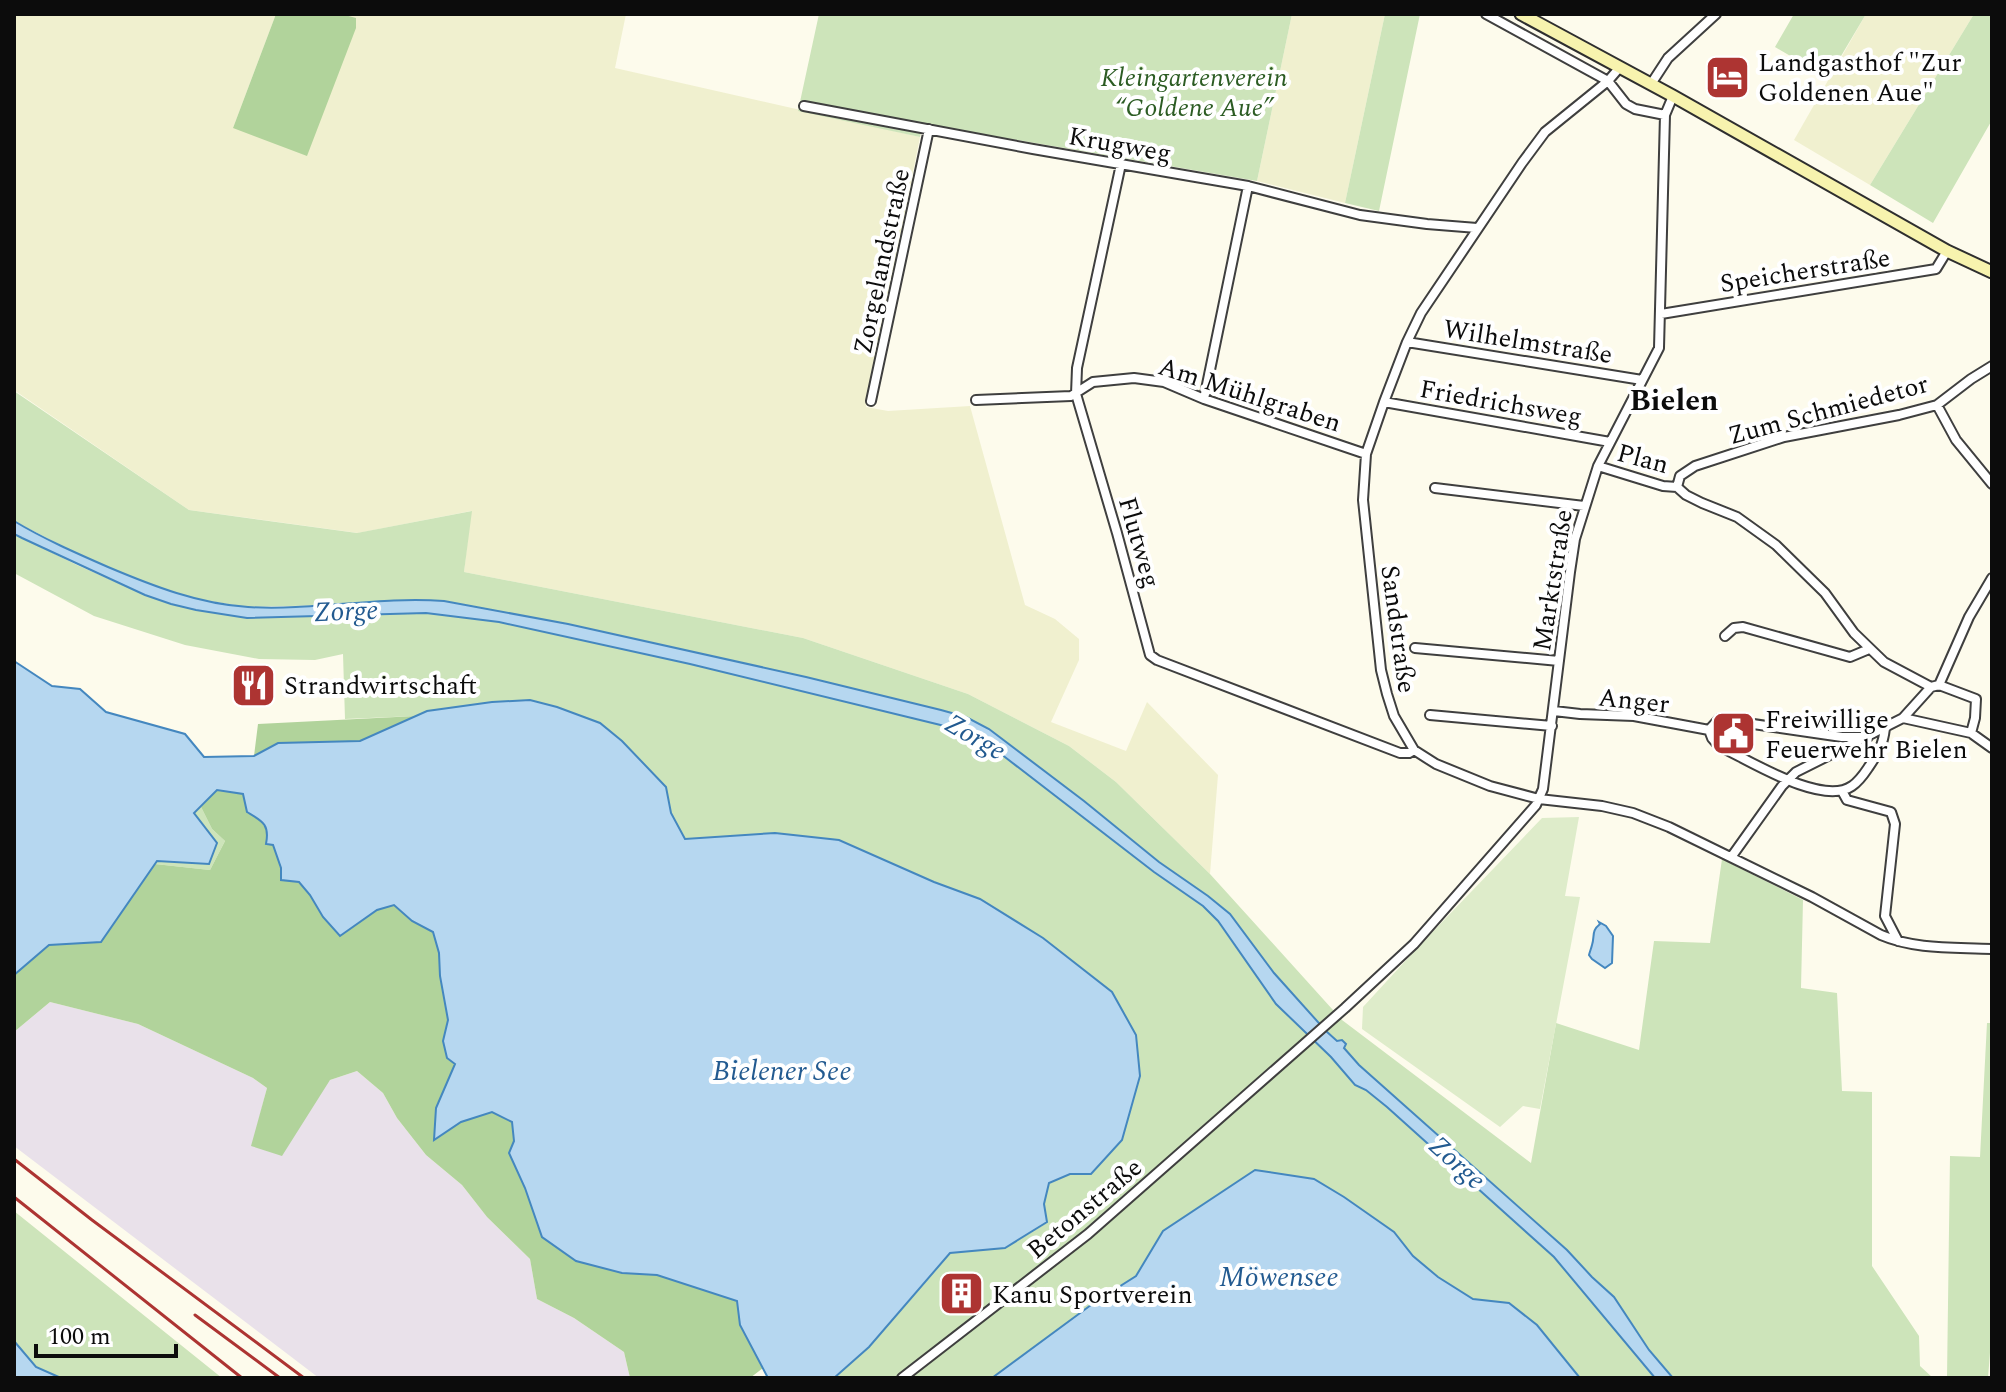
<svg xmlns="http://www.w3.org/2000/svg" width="2006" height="1392" viewBox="0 0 2006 1392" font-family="Spectral,serif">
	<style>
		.industrial { fill: #e9e1ea }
		.farmland { fill: #f0f0cf }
		.green { fill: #cde4ba }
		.forest { fill: #b1d39b }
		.pitch { fill: #deecca }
		.water { fill: #b6d7f0; stroke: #4487bf; stroke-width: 2 }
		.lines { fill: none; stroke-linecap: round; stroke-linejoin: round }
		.minor-casing { stroke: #3f3f3f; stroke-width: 12 }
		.secondary-casing { stroke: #2e2e2e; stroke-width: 15 }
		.minor { stroke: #fff; stroke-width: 8 }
		.secondary { stroke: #f7f3ae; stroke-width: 11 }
		.rail { stroke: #ad3432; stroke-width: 3 }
		.labels { text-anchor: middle; stroke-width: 8; stroke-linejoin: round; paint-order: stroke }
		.poi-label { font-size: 26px; fill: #0c0c0c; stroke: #fff; text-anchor: start }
		.park-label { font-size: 26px; font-style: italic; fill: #2c5c23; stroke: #fff }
		.street-label { font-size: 26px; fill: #0c0c0c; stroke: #fff }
		.water-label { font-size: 28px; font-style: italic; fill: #225a90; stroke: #fff }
		.quarter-label { font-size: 30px; font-weight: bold; fill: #0c0c0c; stroke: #fff }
	</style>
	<rect width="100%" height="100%" fill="#fdfbec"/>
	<path class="industrial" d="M50 1002 138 1024 253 1078 267 1088 252 1146 330 1080 357 1071 383 1093 397 1118 426 1155 462 1185 487 1217 530 1259 537 1299 574 1318 624 1352 630 1378H319L14 1146V1032Z"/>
	<path class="farmland" d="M14 14H276L233 128 355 19 341 14H626L615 68 920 137 866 407 888 411 970 406 1025 605 1055 619 1079 639V660L1051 722 1126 751 1147 702 1218 775 1210 874 1116 782 1069 746 968 694 803 638 464 572 471 511 358 533 189 510 14 390Z
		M1292 14H1385L1345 203 1257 181Z
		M1866 14H1974L1870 185 1794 140Z"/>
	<path class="green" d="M819 14H1292L1257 181 923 124 920 137 798 111Z
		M1385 14H1420L1379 211 1345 203Z
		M1794 14H1866L1828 78 1775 47Z
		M1974 14H1992V120L1933 223 1870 185Z
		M14 391 189 510 357 533 472 511 464 572 803 638 968 694 1069 746 1116 782 1210 874 1342 1020 1531 1163 1556 1023 1639 1050 1654 941 1710 943 1722 859 1803 900 1801 988 1837 993 1842 1091 1872 1092V1266L1919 1336 1920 1366 1933 1378H1673L1649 1350 1614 1297 1592 1277 1567 1250 1359 1065 1326 1031 1274 973 1230 914 1208 896 1159 862 1084 801 989 729 966 717 941 710 568 624 444 601 426 600 337 605 247 607 198 599 150 585 82 556 14 521Z
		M14 534 77 565 145 595 171 604 196 610 247 618 426 613 499 622 690 664 961 730 988 744 1154 872 1203 906 1217 921 1276 1004 1331 1057 1355 1085 1366 1090 1387 1107 1554 1257 1655 1378H1580L1537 1325 1509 1304 1473 1299 1438 1277 1413 1256 1394 1232 1344 1197 1314 1179 1163 1231 1136 1276 1095 1302 992 1378H834L869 1347 950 1253 1005 1248 1047 1223 1044 1204 1049 1183 1070 1174H1091L1133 1100 1140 1076 980 899 934 882 775 833 685 839 671 813 666 787 622 741 600 723 557 707 530 700 492 702 427 711 416 716 345 719 343 654 315 660 259 659 185 645 94 616 14 573Z
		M201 807 212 829 225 841 210 870 155 864 157 861 217 843 194 813Z
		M1987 1023H1992V1327L1988 1378H1947L1950 1156 1980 1157Z
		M14 1211 222 1378H61L36 1367 14 1341Z"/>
	<path class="forest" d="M276 14H341L356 18V28L307 156 233 128Z
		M416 716 360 741 278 743 254 756 258 724Z
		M217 790 243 794C261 820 281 847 281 879L298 882 310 895 323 917 340 936 377 910 395 905 412 921 433 932 439 953 440 976 448 1020 443 1041 455 1064 436 1108 435 1139 461 1122 492 1112 512 1122 514 1141 509 1153 525 1188 622 1273 657 1275 737 1301 740 1326 763 1368 750 1378H630L624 1352 574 1318 537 1299 530 1259 487 1217 462 1185 426 1155 397 1118 383 1093 357 1071 330 1080 282 1156 251 1146 267 1088 253 1078 138 1024 50 1002 14 1032V975L49 945 101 942 155 864 210 870 225 841 212 829 201 807Z"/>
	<path class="pitch" d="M1579 817 1565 896 1580 897 1540 1109 1523 1106 1500 1127 1362 1029 1363 1007 1420 945 1542 818Z"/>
	<path class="water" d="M14 521C44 539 76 553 108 567 153 586 199 604 248 607 313 611 379 596 444 601L568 624 806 677 941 710 966 717 989 729 1084 801 1159 862 1208 896 1230 914 1274 973 1326 1031 1337 1041 1342 1040 1346 1044 1344 1048 1359 1065 1567 1250 1592 1277 1614 1297 1649 1350 1673 1378H1655L1554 1257 1387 1107 1366 1090 1355 1085 1331 1057 1276 1004 1218 921 1203 906 1154 872 988 744 961 730 690 664 499 622 426 613 247 618 196 610 171 604 145 595 22 538 14 534Z
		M14 661 52 686 80 689 106 712 185 734 204 757 254 756 278 743 360 741 427 711 492 702 530 700 557 707 600 723 622 741 666 787 671 813 685 839 775 833 839 840 934 882 980 899 1043 938 1112 992 1136 1035 1140 1076 1122 1140 1091 1174H1070L1049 1183 1044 1204 1047 1222 1005 1248 950 1253 869 1347 834 1378H768L740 1325 737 1301 657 1275 622 1273 576 1261 542 1237 525 1188 509 1153 514 1141 512 1122 492 1112 461 1122 434 1140 436 1108 455 1064 447 1058 443 1041 448 1020 440 976 439 953 433 932 412 921 394 905 377 910 340 936 323 917 310 895 299 882 281 880V868L273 845 266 844C270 824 262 821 247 812L243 794 217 790 194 813 217 843 209 864 157 861 101 942 49 945 14 975Z
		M1599 922 1606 926 1613 936 1612 963 1605 968 1592 959 1589 955C1590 951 1591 949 1592 945 1595 936 1591 931 1600 924Z
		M1255 1170 1314 1179 1344 1197 1394 1232 1413 1256 1438 1277 1473 1299 1509 1303 1537 1325 1580 1378H992L1095 1302 1136 1276 1163 1231Z
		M14 1341 36 1367 61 1378H14Z"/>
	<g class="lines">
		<defs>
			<path id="minor" d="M1486 14 1608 81 1626 104 1635 109 1665 115
				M1620 67 1608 81 1545 132 1522 163 1421 313 1407 342 1384 402 1366 454 1363 500 1381 670 1387 694 1394 716 1414 750 1436 764 1490 786 1539 799 1602 806 1633 813 1669 827 1812 897 1881 935C1916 950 1955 947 1992 949
				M1651 84 1668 58 1716 14
				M804 106 1033 149 1248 186 1360 215 1427 224 1477 228
				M1121 164 1077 368 1076 394 1117 533 1150 655 1157 660 1400 753H1409L1414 750
				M1661 314 1936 269 1947 251
				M1407 342 1642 380
				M1204 399 1248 186
				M976 400 1071 396 1093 382 1134 378 1164 382 1204 399 1366 454
				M871 401 929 129
				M1384 402 1610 442
				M1937 405 1956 440 1992 484
				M1598 466 1663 486 1677 487
				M1677 487 1686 495 1702 503 1737 517 1776 545 1825 593 1854 633 1884 662 1931 687 1939 685 1976 699 1975 718 1971 733
				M1677 487 1680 476 1695 466 1784 437 1899 415 1937 405 1971 379 1992 366
				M1435 488 1584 506
				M1725 636 1734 628 1743 627 1850 657 1869 649
				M1415 648 1559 661
				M1939 685 1969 617 1992 578
				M1554 711 1580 714 1634 716 1709 730 1719 719 1842 737H1868
				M1430 715 1552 726
				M1903 718 1971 733 1992 748
				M1709 730 1712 738 1719 746C1747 759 1822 807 1852 786 1858 782 1864 774 1868 768 1878 753 1883 746 1885 728
				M1842 791 1847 800 1891 812 1895 824 1885 916 1898 941
				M1732 856 1782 786 1796 772 1903 718 1931 687
				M902 1378 1088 1234 1345 1008 1414 944 1536 805 1543 789 1570 572 1575 539 1598 466 1659 348 1665 115 1673 96"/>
			<path id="secondary" d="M1521 14 1673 96 1947 251 1992 272"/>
		</defs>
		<use href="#minor" class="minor-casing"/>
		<use href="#secondary" class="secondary-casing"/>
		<use href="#minor" class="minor"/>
		<use href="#secondary" class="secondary"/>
		<path class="rail" d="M14 1159 92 1220 304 1378
			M14 1197 242 1378
			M195 1315 280 1378"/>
	</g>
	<defs>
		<symbol id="hotel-square" viewBox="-11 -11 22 22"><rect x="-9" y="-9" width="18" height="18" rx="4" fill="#ad3432" stroke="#fff"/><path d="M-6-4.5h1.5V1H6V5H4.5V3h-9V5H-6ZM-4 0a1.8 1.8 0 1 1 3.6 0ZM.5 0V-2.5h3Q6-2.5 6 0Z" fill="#fff"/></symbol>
		<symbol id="restaurant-square" viewBox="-11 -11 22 22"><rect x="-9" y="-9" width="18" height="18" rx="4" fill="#ad3432" stroke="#fff"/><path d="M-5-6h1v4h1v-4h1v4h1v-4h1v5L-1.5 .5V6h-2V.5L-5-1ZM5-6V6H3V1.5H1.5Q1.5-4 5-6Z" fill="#fff"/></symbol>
		<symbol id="civic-square" viewBox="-11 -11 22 22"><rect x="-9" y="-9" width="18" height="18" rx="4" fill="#ad3432" stroke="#fff"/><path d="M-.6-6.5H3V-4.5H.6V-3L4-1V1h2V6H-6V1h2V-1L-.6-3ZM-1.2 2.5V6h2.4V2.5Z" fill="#fff"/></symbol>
		<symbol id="building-square" viewBox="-11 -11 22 22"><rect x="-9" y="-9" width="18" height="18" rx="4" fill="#ad3432" stroke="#fff"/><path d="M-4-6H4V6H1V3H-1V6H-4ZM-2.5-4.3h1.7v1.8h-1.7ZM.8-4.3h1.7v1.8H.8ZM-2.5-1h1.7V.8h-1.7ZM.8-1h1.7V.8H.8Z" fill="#fff"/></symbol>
	</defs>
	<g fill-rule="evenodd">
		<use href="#hotel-square" x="1702" y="52" width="51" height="51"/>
		<use href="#restaurant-square" x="228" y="660" width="51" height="51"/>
		<use href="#civic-square" x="1708" y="708" width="51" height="51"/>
		<use href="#building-square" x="936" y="1268" width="51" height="51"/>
	</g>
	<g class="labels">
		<g class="poi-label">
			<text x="1758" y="71">Landgasthof "Zur<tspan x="1758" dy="30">Goldenen Aue"</tspan></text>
			<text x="284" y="694">Strandwirtschaft</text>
			<text x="1765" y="728">Freiwillige<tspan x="1765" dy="30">Feuerwehr Bielen</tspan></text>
			<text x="992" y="1303">Kanu Sportverein</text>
		</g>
		<g class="park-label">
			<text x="1194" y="86">Kleingartenverein<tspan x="1194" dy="30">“Goldene Aue”</tspan></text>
		</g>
		<g class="street-label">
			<text transform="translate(1120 144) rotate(10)" y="9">Krugweg</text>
			<text transform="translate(881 261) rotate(-78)" y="9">Zorgelandstraße</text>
			<text transform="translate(1805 270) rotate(-9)" y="9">Speicherstraße</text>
			<text transform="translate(1528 341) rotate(9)" y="9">Wilhelmstraße</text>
			<text transform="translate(1250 394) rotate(18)" y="9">Am Mühlgraben</text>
			<text transform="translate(1501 402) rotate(10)" y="9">Friedrichsweg</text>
			<text transform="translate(1828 409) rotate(-15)" y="9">Zum Schmiedetor</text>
			<text transform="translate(1643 458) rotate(15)" y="9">Plan</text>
			<text transform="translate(1140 542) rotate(74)" y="9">Flutweg</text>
			<text transform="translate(1552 580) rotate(-81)" y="9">Marktstraße</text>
			<text transform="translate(1399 629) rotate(82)" y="9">Sandstraße</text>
			<text transform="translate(1634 700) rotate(6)" y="9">Anger</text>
			<text transform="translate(1084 1208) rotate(-40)" y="9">Betonstraße</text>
		</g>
		<g class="water-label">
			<text transform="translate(346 610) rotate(-2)" y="10">Zorge</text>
			<text transform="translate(976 736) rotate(30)" y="10">Zorge</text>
			<text x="782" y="1080">Bielener See</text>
			<text transform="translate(1458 1162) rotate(42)" y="10">Zorge</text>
			<text x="1279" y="1286">Möwensee</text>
		</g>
		<g class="quarter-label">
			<text x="1674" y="410">Bielen</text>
		</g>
	</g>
	<rect width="2006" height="1392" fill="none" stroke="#0c0c0c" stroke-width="32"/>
	<path d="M36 1344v12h140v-12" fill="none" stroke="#0c0c0c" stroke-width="4"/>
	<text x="48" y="1344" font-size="24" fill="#0c0c0c" stroke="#ffffff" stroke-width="6" paint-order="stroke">100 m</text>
</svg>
